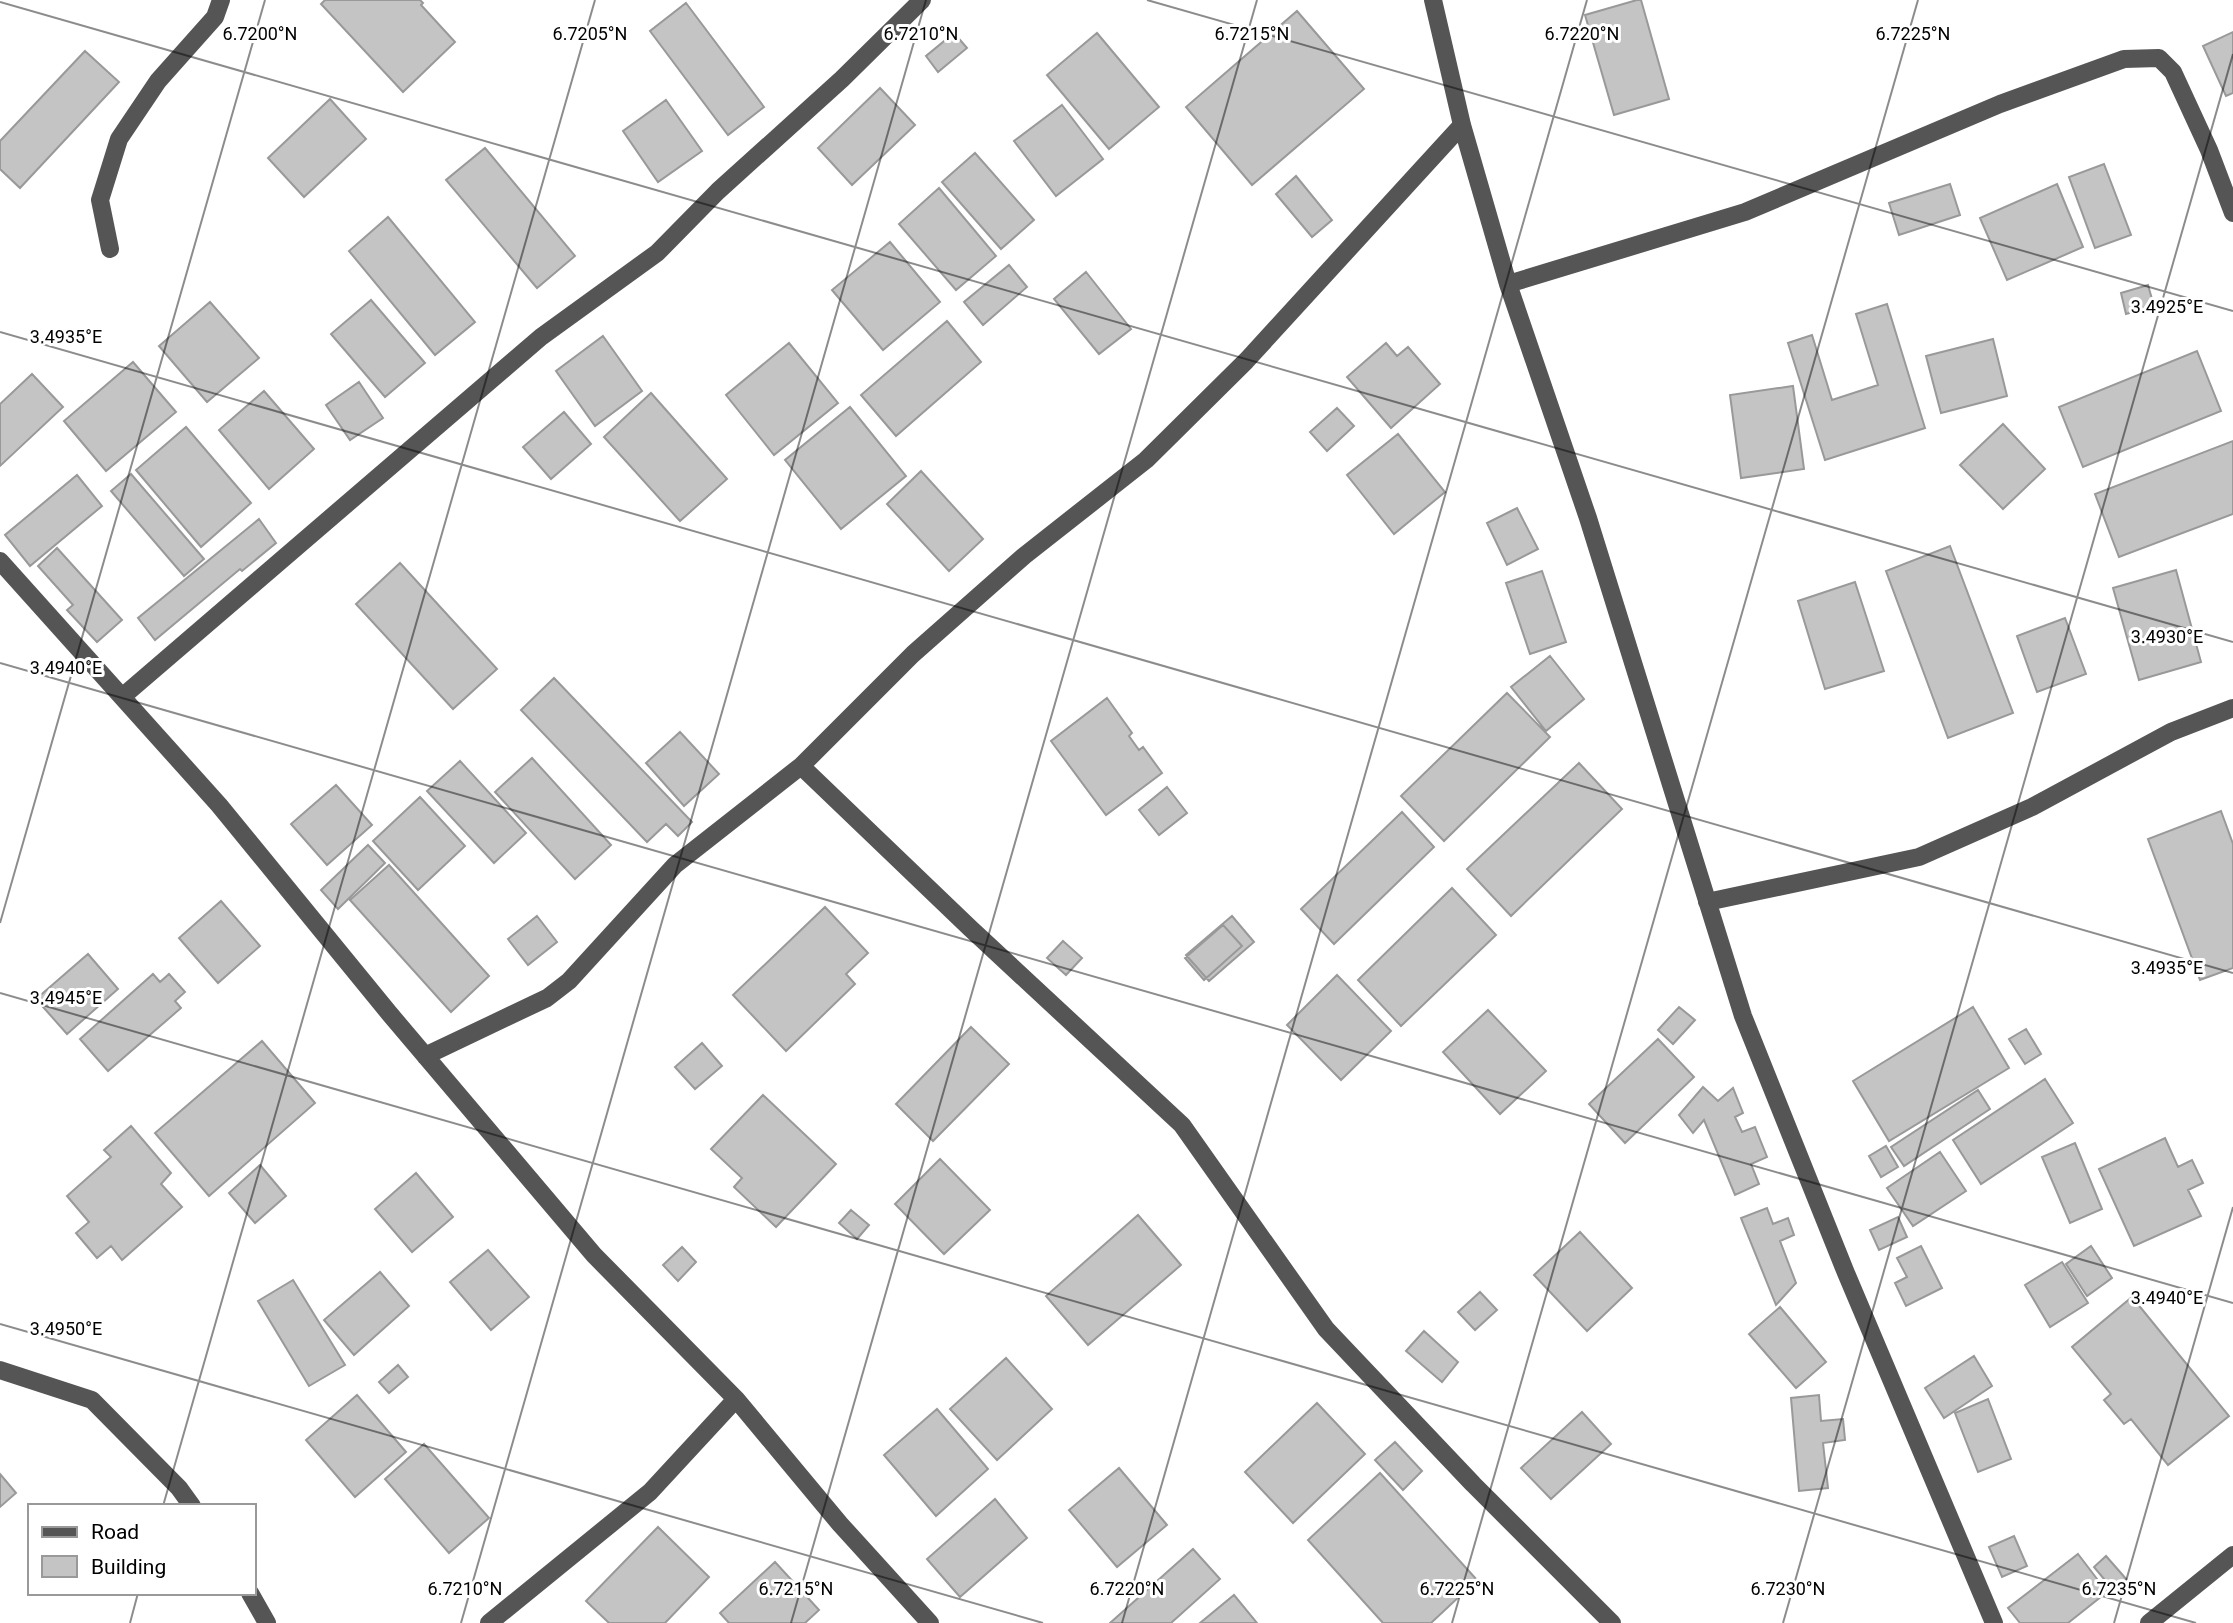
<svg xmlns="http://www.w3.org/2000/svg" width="2233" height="1623" viewBox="0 0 2233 1623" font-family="Roboto,sans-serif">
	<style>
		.building { fill: #c4c4c4; stroke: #999; stroke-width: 2 }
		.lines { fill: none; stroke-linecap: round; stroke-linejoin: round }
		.minor { stroke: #555; stroke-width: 18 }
		.ticks { fill: none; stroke: #000; stroke-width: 2; stroke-opacity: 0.45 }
		.ticks-label { font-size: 18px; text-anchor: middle; fill: #000; stroke: #fff; stroke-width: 6; stroke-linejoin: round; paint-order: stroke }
	</style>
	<rect width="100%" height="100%" fill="#fff"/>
	<path class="building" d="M325 0H420L423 3 421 5 455 42 403 92 321 4Z
		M1637 0H1641L1669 99 1614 115 1585 15Z
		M686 3 764 107 728 135 650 31Z
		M1297 11 1364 89 1252 185 1186 107Z
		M2233 32V93L2226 96 2203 46Z
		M954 33 967 48 938 72 926 56Z
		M1097 33 1159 107 1109 149 1047 75Z
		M85 51 119 82 20 188 0 169V141Z
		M880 88 915 125 852 185 818 148Z
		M330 99 366 139 304 197 268 158Z
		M666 100 702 151 658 182 623 131Z
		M1062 105 1103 159 1056 196 1014 141Z
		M485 148 575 256 537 288 446 180Z
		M975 153 1034 220 1001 249 942 182Z
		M2104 164 2131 235 2095 248 2069 177Z
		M1296 176 1332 220 1312 237 1276 194Z
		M1950 184 1960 215 1899 235 1889 203Z
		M2057 184 2083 247 2007 280 1980 218Z
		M939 188 996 256 956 290 899 224Z
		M388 217 475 322 435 355 349 251Z
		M890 242 940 302 883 350 832 290Z
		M1009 265 1027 287 983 325 964 302Z
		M1086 272 1131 329 1099 354 1054 299Z
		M2148 285 2154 306 2126 314 2121 293Z
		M371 300 425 363 385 397 331 334Z
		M210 302 259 358 207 402 159 346Z
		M1887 304 1925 428 1825 460 1788 343 1812 335 1832 400 1878 385 1856 314Z
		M947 321 981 362 896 436 861 395Z
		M603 336 642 391 595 426 556 371Z
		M1993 339 2007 396 1941 413 1926 356Z
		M789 343 838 403 774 455 726 395Z
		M1386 343 1397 356 1408 347 1440 384 1391 428 1347 377Z
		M2197 351 2221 411 2083 467 2059 407Z
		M133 362 176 412 106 471 64 421Z
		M32 374 63 407 0 466V404Z
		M359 382 383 418 350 440 326 405Z
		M1793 386 1804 469 1741 478 1730 395Z
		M264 391 314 449 269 489 219 430Z
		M651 393 727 479 680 521 604 437Z
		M850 407 906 476 841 529 785 460Z
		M1337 408 1354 426 1327 451 1310 432Z
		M564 412 591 444 551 479 523 447Z
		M2003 424 2045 469 2003 509 1960 465Z
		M186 427 251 503 201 547 136 470Z
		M1398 434 1445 492 1394 534 1347 475Z
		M2233 441V514L2119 557 2095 494Z
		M921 471 983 539 949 571 887 504Z
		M131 474 204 559 184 576 111 491Z
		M77 475 102 506 30 566 5 535Z
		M1517 508 1538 549 1507 565 1487 523Z
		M259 519 276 543 242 571 240 569 155 640 138 618Z
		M1950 546 2013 713 1948 738 1886 571Z
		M57 548 122 620 97 642 67 610 73 605 38 566Z
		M400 563 497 669 453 709 356 604Z
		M2176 570 2201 662 2139 680 2113 588Z
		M1542 571 1566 642 1530 654 1506 583Z
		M1855 582 1884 671 1825 689 1798 601Z
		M2065 618 2086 674 2037 692 2017 636Z
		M1550 656 1584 699 1546 731 1511 687Z
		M554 678 692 822 678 836 666 824 647 842 521 710Z
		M1507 693 1550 737 1444 841 1401 796Z
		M1107 698 1132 733 1129 736 1139 750 1143 747 1162 773 1106 815 1051 741Z
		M680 732 719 774 684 806 646 763Z
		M532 758 611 845 575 879 495 792Z
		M460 761 526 833 494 863 427 791Z
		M1579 763 1622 809 1511 916 1467 869Z
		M336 785 372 825 327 865 291 824Z
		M1167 787 1187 813 1159 835 1139 810Z
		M420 797 465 846 418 890 373 841Z
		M2221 811 2233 844V968L2200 980 2148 839Z
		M1402 812 1434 847 1334 944 1301 909Z
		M368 845 385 863 338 909 321 890Z
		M389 865 489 976 451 1012 350 900Z
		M1452 888 1496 935 1401 1026 1358 980Z
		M221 901 260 946 218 983 179 938Z
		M825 907 868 953 846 974 855 984 786 1051 733 995Z
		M537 916 557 942 528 965 508 939Z
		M1232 916 1254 942 1209 981 1186 955Z
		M1223 925 1242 946 1204 980 1185 958Z
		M1063 941 1082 958 1066 975 1047 958Z
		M88 954 118 989 67 1034 36 999Z
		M153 974 160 982 169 974 185 992 175 1001 181 1008 108 1071 80 1039Z
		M1337 975 1391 1031 1341 1080 1287 1025Z
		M1679 1007 1695 1020 1673 1044 1658 1030Z
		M1973 1007 2009 1068 1889 1141 1853 1081Z
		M1488 1010 1546 1071 1500 1114 1443 1052Z
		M971 1027 1009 1064 933 1141 896 1104Z
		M2026 1029 2041 1054 2025 1064 2009 1039Z
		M1658 1039 1694 1077 1625 1143 1589 1104Z
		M262 1041 315 1103 209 1196 155 1133Z
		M702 1043 722 1066 695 1089 675 1067Z
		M2045 1079 2073 1123 1981 1184 1953 1140Z
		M1703 1087 1718 1101 1733 1088 1743 1113 1735 1117 1742 1132 1755 1127 1767 1157 1751 1164 1759 1184 1735 1195 1704 1120 1693 1133 1679 1115Z
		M1978 1090 1990 1109 1904 1166 1891 1147Z
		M763 1095 836 1164 776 1227 734 1187 742 1178 711 1149Z
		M131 1126 171 1173 161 1184 182 1207 122 1260 111 1246 97 1258 76 1233 89 1222 67 1196 111 1157 104 1150Z
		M2165 1138 2178 1167 2192 1160 2203 1183 2188 1190 2201 1216 2134 1246 2099 1169Z
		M2075 1143 2102 1209 2070 1223 2042 1157Z
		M1886 1146 1898 1167 1881 1177 1869 1156Z
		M1940 1152 1966 1191 1913 1226 1887 1188Z
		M940 1159 990 1210 944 1254 895 1204Z
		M260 1165 286 1196 255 1223 229 1193Z
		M416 1173 453 1217 412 1252 375 1209Z
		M1767 1208 1773 1224 1788 1218 1794 1235 1780 1241 1796 1283 1776 1305 1741 1218Z
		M851 1210 869 1225 857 1239 839 1223Z
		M1138 1215 1181 1265 1088 1345 1046 1296Z
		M1898 1217 1907 1237 1879 1250 1870 1230Z
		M1580 1232 1632 1288 1587 1331 1534 1275Z
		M1921 1246 1942 1288 1906 1306 1895 1283 1907 1277 1897 1258Z
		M2091 1246 2112 1278 2087 1296 2066 1264Z
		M682 1247 696 1262 678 1281 663 1265Z
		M488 1250 529 1297 491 1330 450 1282Z
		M2062 1262 2088 1303 2050 1327 2025 1285Z
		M380 1272 409 1306 354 1355 324 1320Z
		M293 1280 345 1365 309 1386 258 1301Z
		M1480 1292 1497 1310 1475 1330 1458 1312Z
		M2132 1297 2229 1416 2168 1465 2131 1419 2124 1424 2104 1400 2111 1394 2072 1347Z
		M1780 1307 1826 1362 1796 1388 1749 1334Z
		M1424 1331 1458 1362 1442 1382 1406 1351Z
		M1974 1356 1992 1386 1944 1418 1925 1388Z
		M1006 1358 1052 1409 997 1460 950 1409Z
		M398 1365 408 1377 389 1393 379 1382Z
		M357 1395 406 1452 355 1497 306 1440Z
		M1819 1395 1821 1421 1843 1419 1845 1440 1823 1443 1828 1488 1799 1491 1791 1398Z
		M1988 1399 2011 1459 1978 1472 1955 1413Z
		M1317 1403 1365 1454 1293 1523 1245 1472Z
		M937 1409 988 1469 936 1516 884 1455Z
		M1582 1412 1611 1444 1551 1499 1521 1468Z
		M1395 1442 1422 1471 1403 1490 1375 1460Z
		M424 1444 489 1518 449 1553 385 1479Z
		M1119 1468 1167 1525 1117 1567 1069 1510Z
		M1380 1473 1477 1580 1431 1623H1383L1308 1540Z
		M0 1474 16 1493 0 1507Z
		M995 1499 1027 1538 960 1597 927 1559Z
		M658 1527 709 1577 665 1623H609L586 1601Z
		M2014 1536 2027 1566 2002 1577 1989 1547Z
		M1193 1549 1220 1579 1171 1623H1110Z
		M2078 1554 2107 1592 2068 1623H2020L2008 1608Z
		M2106 1556 2127 1580 2114 1591 2094 1567Z
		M775 1562 819 1610 805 1623H729L720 1613Z
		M1234 1595 1257 1623H1200Z"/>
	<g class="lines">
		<path class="minor" d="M1433 0 1462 125 1508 284 1588 518 1743 1016 1846 1273 1994 1623
			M110 249 100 200 119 139 158 81 215 17 221 0
			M1508 284 1745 212 2000 104 2124 59 2159 58 2173 72 2209 150 2233 213
			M0 561 219 805 389 1013 594 1255 736 1399 840 1524 930 1623
			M122 697 541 337 657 253 718 191 842 79 922 0
			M801 766 970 928 1182 1125 1326 1329 1473 1484 1612 1623
			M1707 902 1919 857 2032 807 2171 732 2233 708
			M425 1056 547 998 569 981 675 865 801 766 913 654 1024 556 1146 460 1246 361 1462 125
			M0 1370 92 1400 179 1488 192 1506
			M250 1593 267 1623
			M489 1623 650 1492 736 1399
			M2149 1623 2233 1555"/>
	</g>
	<path class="ticks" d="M1147 0 2233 311M0 2 2233 642M0 332 2233 973M0 663 2233 1303M0 923 265 0M0 993 2196 1623M0 1324 1043 1623M163 1506 595 0M130 1623 138 1593M461 1623 926 0M791 1623 1257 0M1122 1623 1587 0M1452 1623 1918 0M1783 1623 2233 54M2114 1623 2233 1207"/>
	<g class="ticks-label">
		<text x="260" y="40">6.7200°N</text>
		<text x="590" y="40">6.7205°N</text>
		<text x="921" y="40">6.7210°N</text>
		<text x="1252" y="40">6.7215°N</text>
		<text x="1582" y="40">6.7220°N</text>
		<text x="1913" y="40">6.7225°N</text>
		<text x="2167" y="313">3.4925°E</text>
		<text x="66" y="343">3.4935°E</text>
		<text x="2167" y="643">3.4930°E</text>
		<text x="66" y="674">3.4940°E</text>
		<text x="2167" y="974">3.4935°E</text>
		<text x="66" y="1004">3.4945°E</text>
		<text x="2167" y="1304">3.4940°E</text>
		<text x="66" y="1335">3.4950°E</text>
		<text x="465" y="1595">6.7210°N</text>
		<text x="796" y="1595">6.7215°N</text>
		<text x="1127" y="1595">6.7220°N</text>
		<text x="1457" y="1595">6.7225°N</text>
		<text x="1788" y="1595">6.7230°N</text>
		<text x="2119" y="1595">6.7235°N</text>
	</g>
	<rect x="28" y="1504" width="228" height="91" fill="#ffffff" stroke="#999999" stroke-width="2"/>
	<rect x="42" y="1527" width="35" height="10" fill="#555555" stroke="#999999" stroke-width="2"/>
	<text x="91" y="1539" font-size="21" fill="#000000">Road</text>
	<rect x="42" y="1556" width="35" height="21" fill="#c4c4c4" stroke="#999999" stroke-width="2"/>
	<text x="91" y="1574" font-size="21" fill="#000000">Building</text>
</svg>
